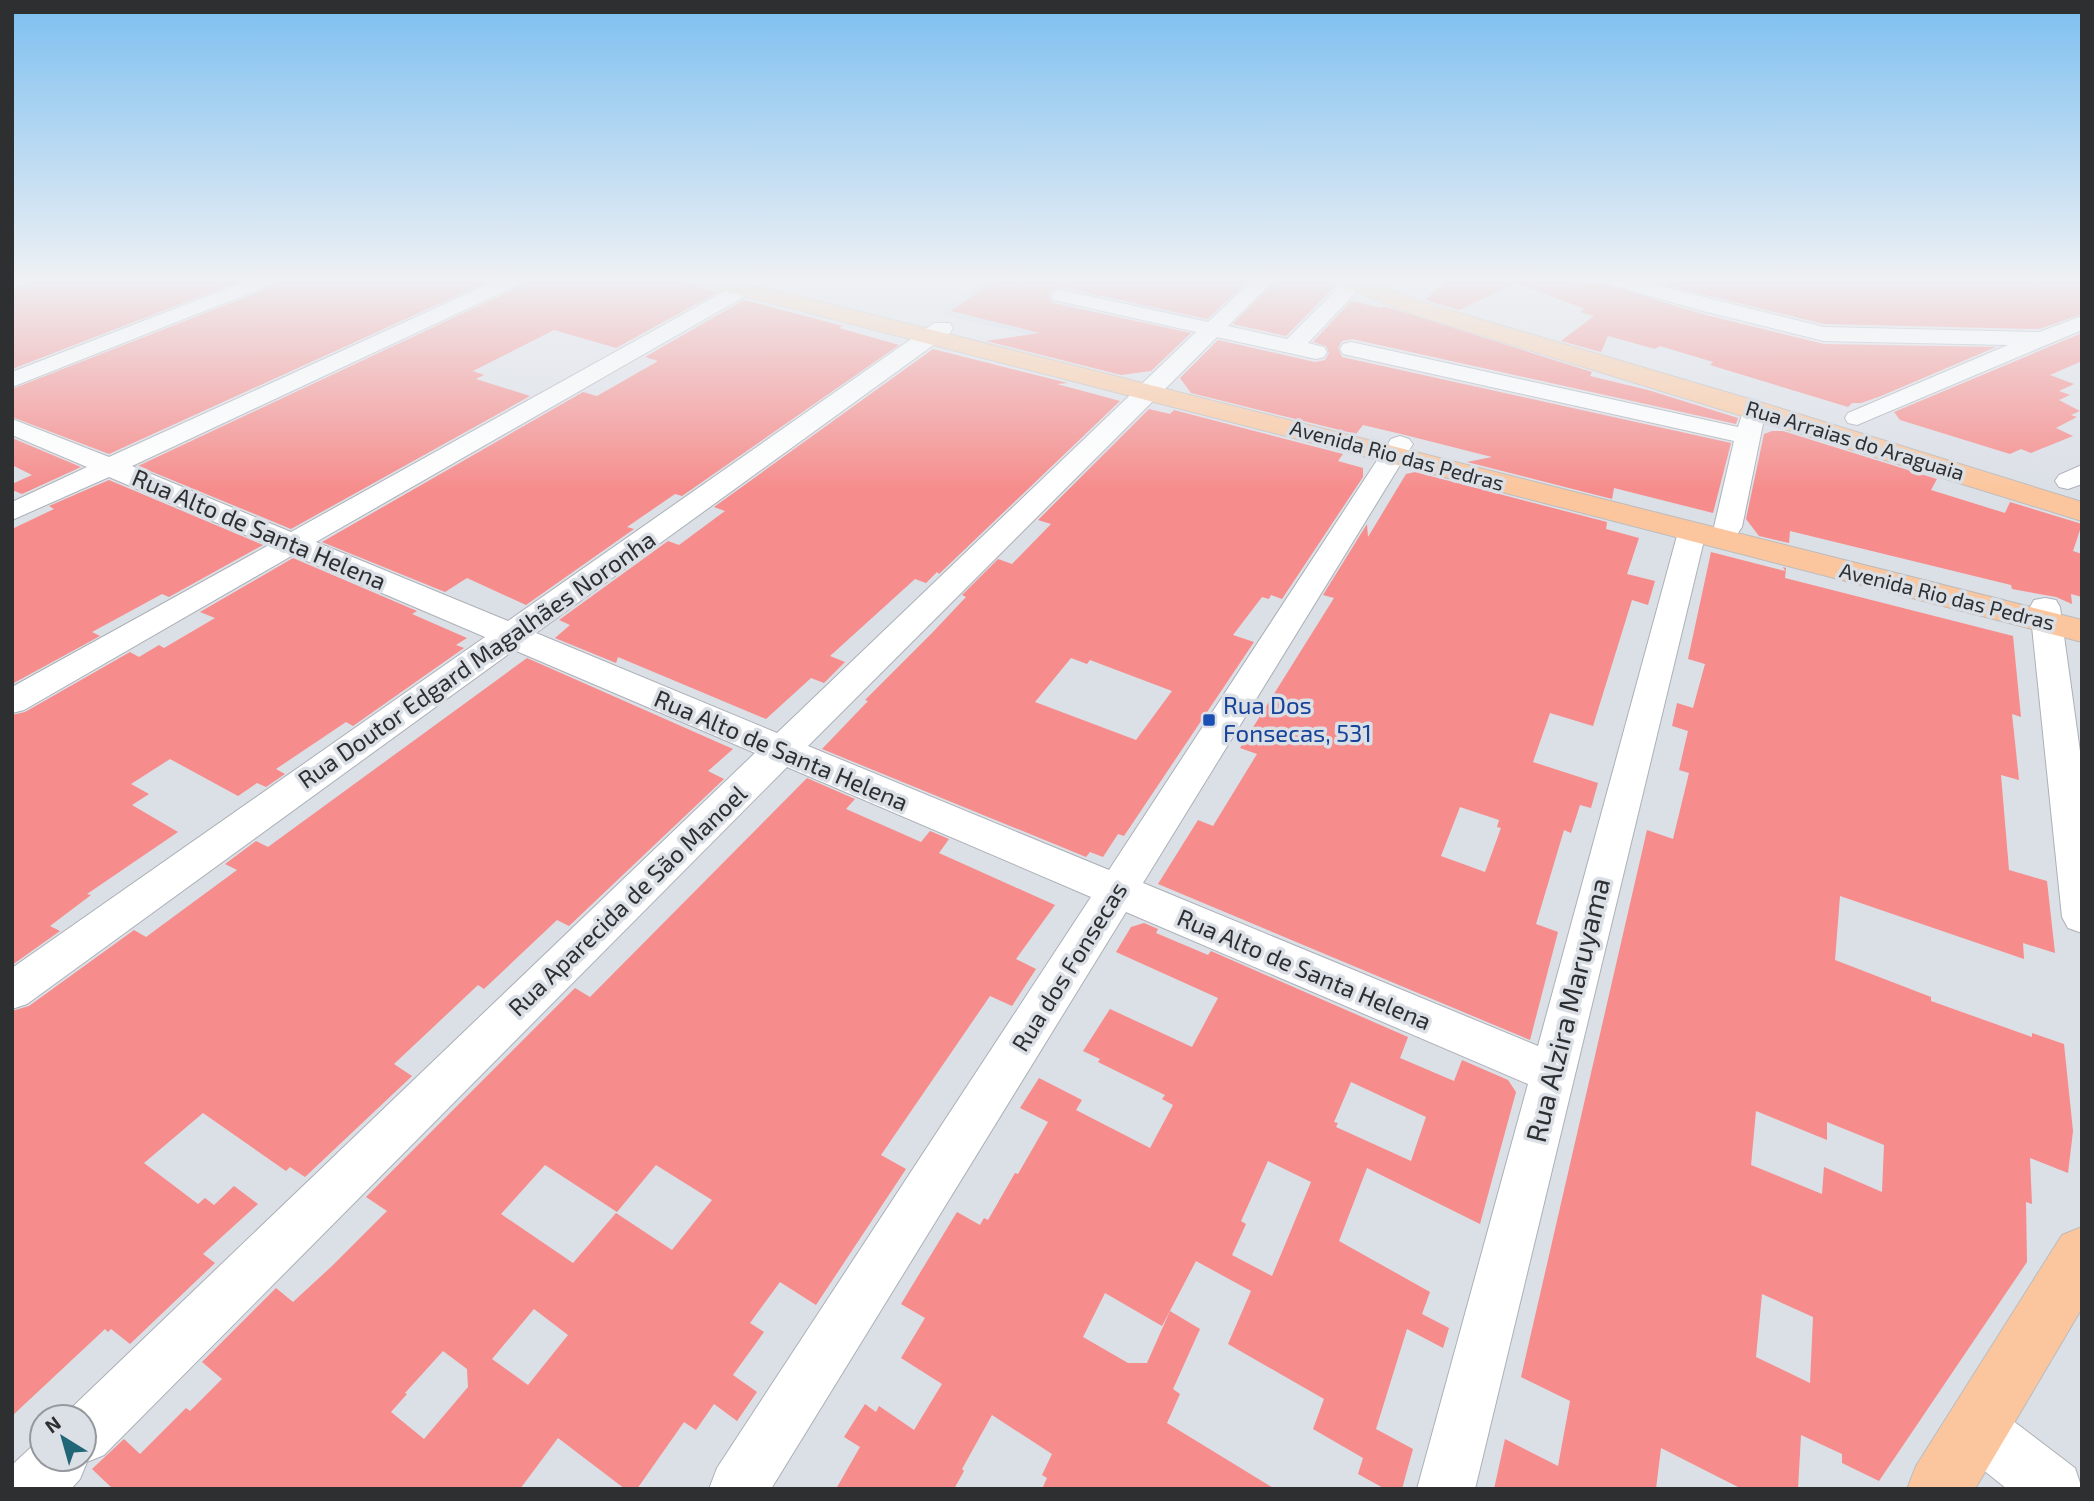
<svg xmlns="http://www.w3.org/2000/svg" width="2094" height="1501" viewBox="0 0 2094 1501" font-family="'Exo 2',sans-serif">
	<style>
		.built { fill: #ced6e4 }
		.building { fill: #f68c8b; fill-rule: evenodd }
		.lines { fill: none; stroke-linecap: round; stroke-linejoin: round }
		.minor-casing { stroke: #acb0b7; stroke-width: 2 }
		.major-casing { stroke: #bcbcbd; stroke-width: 2 }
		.minor { fill: #fff; fill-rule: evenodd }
		.major { fill: #fbc69d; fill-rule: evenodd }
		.transit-dot { fill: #1a4fb4; stroke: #dbdfe6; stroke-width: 2.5 }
		.labels { text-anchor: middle; stroke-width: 7; stroke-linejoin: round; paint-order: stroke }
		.far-street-label { font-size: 21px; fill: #2d2f31; stroke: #dbdfe6 }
		.street-label { font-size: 24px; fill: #2d2f31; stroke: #dbdfe6 }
		.transit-label { font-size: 24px; fill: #164399; stroke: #dbdfe6; text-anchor: start }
		.near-street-label { font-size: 28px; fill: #2d2f31; stroke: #dbdfe6 }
	</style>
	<rect width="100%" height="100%" fill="#dbdfe6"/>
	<path class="built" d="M986 281H1254L1208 323 1054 289 1042 298 1077 306 1037 336 937 314Z"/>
	<path class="building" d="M28 281H240L12 369V290L23 288Z
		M276 281H489L109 454 12 417V389L271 287Z
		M524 281H679L718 292 616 348 554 330 473 371 484 375 476 379 530 396 291 529 138 466 519 287Z
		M994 281H1248L1207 319 1062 287 1052 290 1048 296 1053 303 1191 333 1151 371 1121 375 986 341 1040 333 951 311Z
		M1275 281H1335L1337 284 1286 336 1233 324Z
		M1446 281H1562L1608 285 1702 314 1824 344 1996 347 1881 396 1861 403H1852L1848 407 1710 365 1713 362 1660 346 1655 349 1608 336 1601 352 1561 341 1594 316 1580 312 1585 309 1516 283 1459 310 1425 300Z
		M1666 281H2082V314L2039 329 1824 324 1669 286Z
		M744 300 843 326 839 328 899 345 682 496 675 494 627 527 634 529 526 605 467 578 445 592 322 542 583 392 597 396 658 361 645 357Z
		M1351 301 1382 308 1384 306 1592 372 1590 376 1648 390 1738 418 1736 424 1352 339 1342 341 1338 348 1342 357 1731 443 1713 513 1614 488 1612 499 1467 462 1492 457 1401 434 1363 425 1356 434 1191 393 1180 378 1218 340 1315 362 1325 360 1329 353 1326 346 1313 342Z
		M2082 333V361L2050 375 2074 384 2059 391 2070 395 2059 400 2080 411 2071 415 2077 417 2056 428 2073 436 2031 453 2021 449 2010 454 1900 420 1894 412Z
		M933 349 1068 383 1057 384 1120 401 939 574 937 572 926 583 915 579 830 656 845 662 824 683 811 678 766 719 618 657 616 663 555 638 570 625 559 620 668 541 679 545 725 511 714 507Z
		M1149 409 1170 414 1174 410 1343 454 1338 461 1363 468V477L1282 599 1271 595 1269 599 1262 597 1233 635 1254 642 1124 836 1118 834 1103 857 1090 852 1086 857 822 749 868 701 865 700 933 632 966 597 962 595 998 559 1012 564 1051 524 1038 520ZM1071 658 1087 664 1090 660 1172 691 1136 740 1035 702Z
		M1772 431H1783L1937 479 1931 490 2005 513 2010 502 2082 524 2073 551 2082 554V597L2071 594 2072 604 2056 597 2012 589 2011 585 1790 531 1789 543 1759 536 1746 519 1764 434Z
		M12 438 81 467 22 494 12 490V484L32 475 12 465Z
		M1415 472 1607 522 1606 529 1639 538 1627 574 1655 581 1648 605 1632 600 1593 726 1550 713 1533 762 1598 783 1591 808 1580 805 1571 833 1564 830 1536 924 1558 932 1530 1040 1158 884 1198 820 1213 826 1257 754 1240 748 1334 598 1323 595 1367 524 1368 537 1406 474ZM1460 807 1499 820 1497 827 1501 828 1485 872 1441 856Z
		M109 480 263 545 169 597 162 594 92 632 100 636 12 684V529L54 509 49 506Z
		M1711 552 1785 571 1783 567 1786 568 1785 578 2013 636 2021 717 2012 714 2019 780 2001 775 2009 870 2047 881 2055 953 2023 943 2024 959 1840 896 1835 960 1931 997V1001L2032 1037V1033L2064 1044 2073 1131 2068 1173 2030 1158 2032 1204 2026 1202 2027 1262 1879 1481 1842 1463V1454L1801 1435 1798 1489H1742L1661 1448 1656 1489H1494L1505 1439 1558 1466 1570 1401 1521 1377 1647 830 1673 839 1689 773 1679 770 1688 731 1672 726 1677 703 1693 708 1705 664 1688 659ZM1756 1111 1827 1140V1122L1884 1145 1882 1192 1824 1167 1822 1194 1751 1165ZM1762 1294 1813 1317 1810 1383 1756 1357Z
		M293 558 417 611 412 614 467 638 456 645 464 648 353 726 346 722 276 769 285 774 266 787 257 783 238 796 170 759 131 784 149 794 132 805 178 832 87 894 91 895 50 926 60 931 12 965V715L25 712 130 652 139 657 159 645 164 648 215 618 200 612Z
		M527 658 733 749 708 771 724 779 569 926 557 920 484 989 478 985 394 1064 412 1076 305 1177 290 1167 286 1171 203 1113 144 1163 198 1204 205 1198 214 1205 234 1186 258 1204 203 1254 215 1263 130 1344 111 1329 108 1332 105 1329 12 1416V1011L29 1006 134 930 146 937 237 870 225 864 256 841 268 847Z
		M807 778 855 799 846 809 921 842 930 831 949 839 939 853 1055 905 1016 959 1036 969 1012 1006 990 996 881 1155 906 1169 816 1305 780 1282 750 1323 764 1332 733 1375 757 1392 737 1421 714 1404 696 1430 684 1422 637 1489H625L558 1438 520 1489H113L92 1469 124 1439 140 1454 186 1408 190 1411 222 1379 202 1362 276 1288 293 1302 332 1266 387 1211 366 1197 575 988 590 997ZM545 1165 617 1212 656 1165 712 1200 672 1250 616 1213 573 1263 501 1214ZM534 1309 568 1335 528 1385 492 1359ZM443 1351 467 1369 468 1387 424 1439 391 1412 407 1394 405 1393Z
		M1144 923 1158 929 1156 933 1208 955 1211 951 1408 1037 1400 1058 1454 1081 1462 1060 1508 1080 1516 1092 1480 1224 1367 1168 1339 1241 1430 1292 1422 1314 1449 1328 1443 1348 1407 1329 1376 1429 1413 1449 1402 1489H1385L1358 1474 1363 1458 1313 1429 1324 1399 1228 1344 1251 1291 1196 1261 1162 1326 1105 1293 1083 1337 1128 1363H1147L1170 1311 1200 1329 1173 1389 1180 1394 1167 1423 1275 1489H1042L1047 1478 1042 1475 1052 1454 992 1415 962 1469 964 1471 954 1489H836L860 1447 844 1437 865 1404 876 1412 879 1406 914 1430 942 1384 901 1358 925 1318 901 1304 957 1212 980 1225 984 1218 988 1220 1015 1173 1018 1174 1048 1122 1020 1108 1039 1078 1082 1100 1076 1110 1150 1148 1173 1105 1162 1099 1165 1095 1098 1062 1100 1059 1083 1051 1110 1009 1192 1047 1218 998 1116 952 1131 927ZM1351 1082 1426 1117 1411 1161 1336 1127 1338 1123 1334 1122ZM1268 1161 1311 1182 1272 1276 1232 1255 1246 1224 1241 1221Z"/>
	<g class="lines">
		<defs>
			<path id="minor" d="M12 281H25L22 285 12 288Z
				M246 281H273L270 285 12 387V372Z
				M495 281H521L518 285 132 466 291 532 743 281H763L761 287 316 542 508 621 934 323H950L953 328 950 333 536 633 777 733 1196 332 1054 300 1051 296 1054 292 1061 290 1208 322 1252 281H1273L1228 326 1287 339 1345 281H1363L1361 287 1308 343 1324 347 1327 352 1324 357 1316 359 1217 337 808 746 1109 870 1391 439 1400 436 1409 439 1413 444 1143 883 1538 1046 1678 532 1682 526 1692 524 1702 526 1706 532 1475 1489H1417L1528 1084 1126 912 771 1489H709L717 1468 1091 897 787 767 104 1455 87 1462 80 1479 71 1489H12V1465L40 1439 42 1438V1459H84V1417L64 1415 755 753 514 650 27 1004 12 1009V968L485 637 293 555 24 710 12 713V687L269 545 109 477 12 520V502L87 467 12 435V419L109 457Z
				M1609 281H1640L1824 327 2039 332 2082 316V330L1857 425 1848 423 1845 418 1848 413 2008 345 1824 341 1703 311 1612 285Z
				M1351 342 1738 427 1744 409 1753 407 1762 409 1765 414 1742 527 1738 533 1728 535 1718 533 1714 527 1734 441 1343 354 1340 349 1343 344Z
				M2082 465V484L2068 489 2059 487 2055 481 2059 475Z
				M2045 598 2056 600 2060 607 2082 766V933L2068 928 2062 917 2030 607 2034 600Z
				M1976 1400 1996 1408 2075 1468 2082 1489H2007L1956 1448 1948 1428 1956 1408Z"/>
			<path id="major" d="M702 281H738L2082 620V642L705 286Z
				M1338 281H1368L1425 303 1763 403 2082 502V521L1409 313 1341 286Z
				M2082 1227V1308L1975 1489H1907L1916 1466 2062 1235Z"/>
		</defs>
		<use href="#minor" class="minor-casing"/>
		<use href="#major" class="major-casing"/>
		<use href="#minor" class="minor"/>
		<use href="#major" class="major"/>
	</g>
	<linearGradient id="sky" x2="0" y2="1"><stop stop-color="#7cbff0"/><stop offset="0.57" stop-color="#eff1f4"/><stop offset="1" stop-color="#eff1f4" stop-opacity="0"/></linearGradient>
	<rect width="2094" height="491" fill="url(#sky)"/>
	<rect class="transit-dot" x="1202" y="713" width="14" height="14" rx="3.5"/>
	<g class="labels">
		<g class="far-street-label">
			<text transform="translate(1855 441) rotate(17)" y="7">Rua Arraias do Araguaia</text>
			<text transform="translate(1397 456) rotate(15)" y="7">Avenida Rio das Pedras</text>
			<text transform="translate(1947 597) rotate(14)" y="7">Avenida Rio das Pedras</text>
		</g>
		<g class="street-label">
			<text transform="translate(259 530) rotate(23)" y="8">Rua Alto de Santa Helena</text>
			<text transform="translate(477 660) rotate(-35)" y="8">Rua Doutor Edgard Magalhães Noronha</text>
			<text transform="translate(781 751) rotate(23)" y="8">Rua Alto de Santa Helena</text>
			<text transform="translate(628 901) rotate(-44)" y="8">Rua Aparecida de São Manoel</text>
			<text transform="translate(1070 967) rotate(-58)" y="8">Rua dos Fonsecas</text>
			<text transform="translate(1304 970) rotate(23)" y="8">Rua Alto de Santa Helena</text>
		</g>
		<g class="transit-label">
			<text x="1223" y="714">Rua Dos<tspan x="1223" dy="28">Fonsecas, 531</tspan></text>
		</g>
		<g class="near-street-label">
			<text transform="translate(1568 1010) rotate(-76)" y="10">Rua Alzira Maruyama</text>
		</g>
	</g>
	<rect width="2094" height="1501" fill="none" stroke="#2d2f31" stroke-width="28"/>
	<g transform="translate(63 1438) rotate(323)"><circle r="33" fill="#dbdfe6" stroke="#95999e" stroke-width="2"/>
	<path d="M0-5L12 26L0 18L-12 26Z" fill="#206676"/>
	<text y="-10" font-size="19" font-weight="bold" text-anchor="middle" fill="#2d2f31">N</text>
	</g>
</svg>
